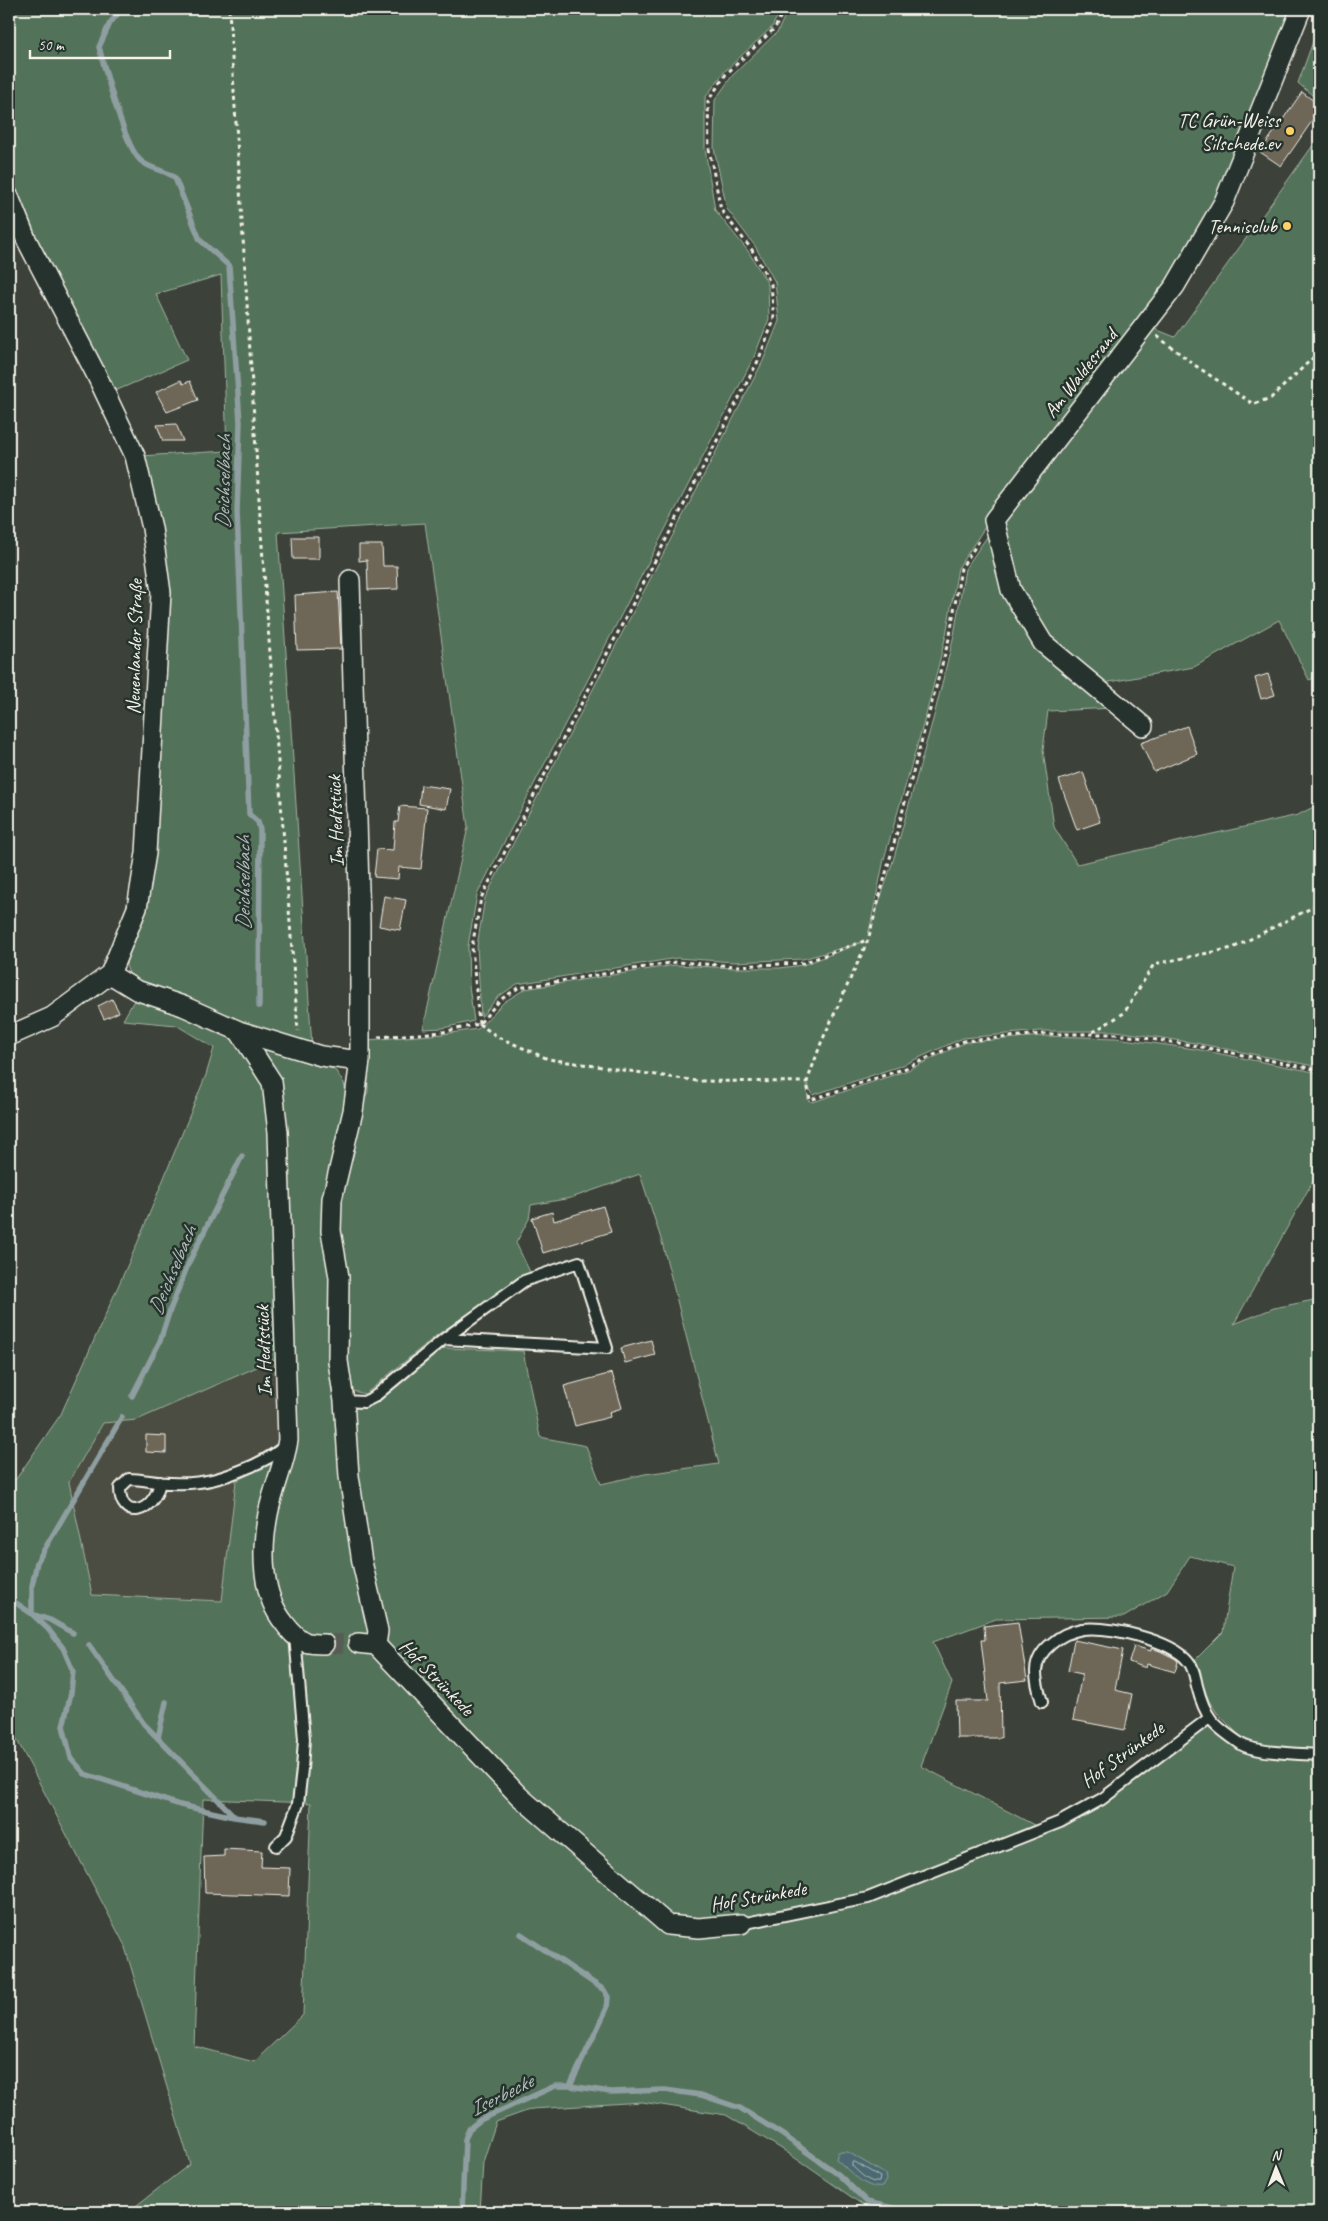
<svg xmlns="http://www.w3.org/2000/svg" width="1328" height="2221" viewBox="0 0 1328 2221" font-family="Caveat,sans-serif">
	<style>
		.built { fill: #4b4d43 }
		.green { fill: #53725a; stroke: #a4b2a1; fill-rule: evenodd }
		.water { fill: #4b6971; stroke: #8f9fa1 }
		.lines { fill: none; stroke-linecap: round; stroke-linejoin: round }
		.shore { stroke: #b0bbb8; stroke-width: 1 }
		.stream { stroke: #8f9fa1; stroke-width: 5.5 }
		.building { fill: #6e6657; stroke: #f4f1e8 }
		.minor-tunnel { stroke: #585c54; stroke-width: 19; stroke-dasharray: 19 9; stroke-linecap: butt }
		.service-casing { stroke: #f4f1e8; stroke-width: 14 }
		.minor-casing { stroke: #f4f1e8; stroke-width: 22 }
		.path { stroke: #f4f1e8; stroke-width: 3; stroke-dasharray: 4 4; stroke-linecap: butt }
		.service { stroke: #26332d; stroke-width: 10 }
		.minor { stroke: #26332d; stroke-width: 19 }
		.poi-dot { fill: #ffd166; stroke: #26332d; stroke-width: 2 }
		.labels { text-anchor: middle; stroke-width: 5; stroke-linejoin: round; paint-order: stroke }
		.poi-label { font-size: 20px; fill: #f4f1e8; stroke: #26332d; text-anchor: end }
		.street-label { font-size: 20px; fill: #f4f1e8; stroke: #26332d }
		.water-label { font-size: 21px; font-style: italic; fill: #b0bbb8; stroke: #26332d }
	</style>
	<rect width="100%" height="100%" fill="#3c423a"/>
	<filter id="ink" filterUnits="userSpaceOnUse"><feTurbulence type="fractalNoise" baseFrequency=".02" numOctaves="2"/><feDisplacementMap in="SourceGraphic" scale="10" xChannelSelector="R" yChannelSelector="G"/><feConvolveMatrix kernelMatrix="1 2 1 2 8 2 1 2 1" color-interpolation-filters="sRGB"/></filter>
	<g filter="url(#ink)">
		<path class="built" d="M275 1359 279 1458 236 1481 222 1601 92 1596 69 1482 103 1423 137 1420Z"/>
		<path class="green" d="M9 9H781L772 27 725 71 705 98V149L715 210 748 251 768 284 769 319 754 357 477 895 468 946 469 986 474 1021 443 1028 423 1029 468 827 425 523 278 532 312 1047 132 980 126 966 166 659 139 456 227 451 221 275 156 294 187 360 115 391 38 240 9 179Z
			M788 9H1291L1260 94 1257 110 1219 204 1171 284 991 518 958 568 946 635 926 715 884 859 869 932 893 861 934 716 954 635 965 569 991 531 1004 592 1031 637 1042 648 1115 708 1048 711 1043 750 1054 827 1077 864 1298 815 1319 804V1067L1195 1043 1116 1031H1041L963 1038 903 1065 813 1095 807 1084 808 1100 813 1102 908 1070 966 1042 1044 1036 1116 1038 1195 1049 1319 1073V1170L1234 1324 1274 1308 1319 1299V1750L1277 1749 1246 1742 1217 1713 1209 1701 1194 1661 1223 1632 1233 1567 1190 1556 1167 1591 1124 1617 996 1619 933 1642 952 1683 921 1766 1036 1826 867 1892 738 1919 698 1923 669 1920 520 1789 428 1683 417 1692 511 1795 664 1929 697 1934 732 1931 870 1903 1016 1841 1062 1824 1105 1801 1208 1725 1239 1749 1276 1757 1319 1759V2212H873L785 2151 726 2115 642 2102 532 2109 496 2122 483 2162 480 2212H128L190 2164 124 1944 9 1725V1482L16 1479 61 1414 137 1244 206 1075 214 1048 176 1025 123 1020 137 995 208 1017 335 1070 344 1083 349 1106 326 1202 334 1290 336 1399 352 1406 366 1407 391 1391 431 1354 445 1348 523 1351 540 1437 586 1446 601 1484 645 1474 719 1464 662 1242 640 1174 571 1198 531 1205 529 1219 516 1243 530 1272 437 1335 365 1394 353 1391 344 1339V1277L336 1233 335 1214 358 1107 368 1092 367 1040 443 1034 478 1029 504 1002 525 989 675 965 733 968H780L803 965 860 943 803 959 734 962 677 958 517 984 498 997 481 1017 477 946 485 898 763 361 779 321 775 282 755 246 727 209 714 148 715 100 732 76 778 31ZM275 1359 279 1458 236 1481 222 1601 92 1595 69 1482 103 1423 137 1420ZM203 1799 311 1803 303 2015 254 2062 194 2046Z
			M1319 25V101L1298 83Z
			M1319 137V676L1309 680 1279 620 1194 667 1104 683 1049 640 1015 588 999 522 1150 327 1175 337Z"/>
		<path class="water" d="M838 2152H848L885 2174 886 2180 882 2187C865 2190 849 2170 836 2159Z"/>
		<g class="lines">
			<path class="shore" d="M855 2162 880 2177 879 2182C869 2184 860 2173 852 2166V2163Z"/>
			<path class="stream" d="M122 9 110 23 99 47C105 70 125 148 141 161 151 170 165 169 175 178L200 240 229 266 240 422 237 512 249 814 258 822 260 830 259 1006
				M132 1396 160 1341 170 1310 189 1262 242 1156
				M9 1598 32 1614 48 1629 63 1648 73 1671 71 1693 63 1726 71 1758 85 1774 180 1805 234 1817 265 1821
				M73 1633 50 1620 32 1614V1586L37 1562 122 1417
				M89 1645 144 1724 234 1816
				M158 1738 166 1702
				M521 1934 604 1990 608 1997 607 2008 570 2086 611 2092 665 2090 701 2095 740 2108 783 2135 839 2175 867 2202 901 2210 934 2212
				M462 2212 465 2139 469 2129 480 2120 555 2086H570"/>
		</g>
		<path class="building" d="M1302 92 1319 105V111L1281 166 1260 152Z
			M181 380 183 384 190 381 198 400 167 412 156 392Z
			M176 424 183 441H163L157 425Z
			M292 537H319V559H293Z
			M359 545H382L383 566H397L398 589 368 590 367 560 359 561Z
			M338 592 341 649 297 650 295 595Z
			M1268 674 1275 695 1261 699 1255 678Z
			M1187 726 1197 754 1154 772 1141 743Z
			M1083 772 1100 822 1077 830 1059 780Z
			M421 785 450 789 446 809 419 804Z
			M400 806 427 808 421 869 399 867 398 879 374 877 377 849 393 850 395 822H398Z
			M384 896 406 900 400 930 379 926Z
			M112 999 119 1012 104 1019 98 1006Z
			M603 1206 611 1232 543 1253 532 1218 552 1212 554 1221Z
			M651 1340 655 1355 625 1363 621 1348Z
			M612 1373 622 1408 609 1412 610 1417 575 1426 564 1386Z
			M146 1435 166 1436V1453L146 1452Z
			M1018 1622 1027 1680 1000 1683 1001 1738H957L956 1701H988L981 1640H985L984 1626Z
			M1074 1640 1123 1650 1115 1690 1132 1694 1125 1730 1073 1720 1082 1674 1068 1671Z
			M1134 1646 1151 1651V1648L1160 1651 1176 1659 1178 1662 1175 1672 1147 1664 1146 1668 1129 1662Z
			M224 1849 262 1851 261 1867 290 1868 289 1896 205 1893 204 1857 224 1856Z"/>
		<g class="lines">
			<path class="minor-tunnel" d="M324 1644 358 1643"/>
			<defs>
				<path id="service" d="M344 1401 364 1402 374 1397 444 1339 524 1281 579 1262 607 1348 444 1339
					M160 1482C154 1514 120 1522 120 1488L129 1479C143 1479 156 1483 171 1483 202 1485 224 1478 252 1466 264 1460 276 1455 285 1445
					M1042 1702C1035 1679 1030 1661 1051 1644 1059 1637 1071 1631 1082 1629 1109 1626 1171 1640 1188 1661 1194 1667 1195 1678 1197 1686 1205 1718 1213 1725 1241 1744 1254 1753 1302 1754 1319 1755
					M276 1846 286 1836 298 1804 302 1769 304 1739 295 1636
					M741 1924 868 1898 1060 1822 1102 1799 1208 1719"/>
				<path id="minor" d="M9 197 26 239 96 374 135 456 152 528 161 593 146 853 137 908 110 974 52 1017 9 1036
					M1143 726 1043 643 1011 590 994 520 1175 286 1224 202 1301 9
					M110 974 136 990 183 1006 239 1031 321 1056 360 1061V923L350 580
					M239 1031 272 1082 278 1132 288 1440C284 1466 273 1489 268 1514 261 1551 261 1595 285 1624 291 1632 296 1638 305 1642 310 1644 318 1644 324 1644
					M360 1061 353 1111 332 1199 331 1231 339 1277 338 1361 344 1401 349 1476 362 1562 378 1631 376 1645 519 1796 668 1925 699 1928 741 1924
					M358 1643 376 1645"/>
			</defs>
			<use href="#service" class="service-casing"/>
			<use href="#minor" class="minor-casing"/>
			<path class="path" d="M229 9 261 532 298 1031
				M1157 336 1196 366 1253 404 1271 398 1319 352
				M979 541 961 568 950 635 868 940 821 1043 807 1082 810 1100 906 1068 964 1041 1043 1034H1116L1192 1045 1319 1070
				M479 1024 472 947 481 898 758 361 774 320 771 284 752 250 721 210 709 149 708 101 726 74 775 28 784 9
				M479 1024 498 1037 548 1059 697 1081 807 1082
				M1093 1032 1124 1013 1154 964 1233 948 1319 904
				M378 1037 443 1032 479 1024 500 1000 518 988 676 962 735 966 803 963 867 940"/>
			<use href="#service" class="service"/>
			<use href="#minor" class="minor"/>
		</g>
	</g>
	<g class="poi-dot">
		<circle cx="1290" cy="131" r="5"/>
		<circle cx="1287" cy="226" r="5"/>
	</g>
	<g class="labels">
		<g class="poi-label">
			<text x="1280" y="127">TC Grün-Weiss<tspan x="1280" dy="23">Silschede.ev</tspan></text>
			<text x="1277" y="233">Tennisclub</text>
		</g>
		<g class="street-label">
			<text transform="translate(1080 373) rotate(-52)" y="7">Am Waldesrand</text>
			<text transform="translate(134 647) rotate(-89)" y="7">Neuenlander Straße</text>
			<text transform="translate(335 821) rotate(-92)" y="7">Im Hedtstück</text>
			<text transform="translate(263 1351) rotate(-92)" y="7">Im Hedtstück</text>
			<text transform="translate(437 1677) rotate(46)" y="7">Hof Strünkede</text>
			<text transform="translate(1122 1754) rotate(-36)" y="7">Hof Strünkede</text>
			<text transform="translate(758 1896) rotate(-10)" y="7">Hof Strünkede</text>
		</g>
		<g class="water-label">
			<text transform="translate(223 482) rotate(-89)" y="7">Deichselbach</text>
			<text transform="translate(243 883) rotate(-90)" y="7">Deichselbach</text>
			<text transform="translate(172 1270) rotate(-67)" y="7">Deichselbach</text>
			<text transform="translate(501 2095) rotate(-27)" y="7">Iserbecke</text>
		</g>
	</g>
	<rect width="1328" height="2221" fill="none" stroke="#26332d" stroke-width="30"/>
	<rect x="15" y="15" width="1298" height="2191" fill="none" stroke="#f4f1e8" stroke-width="2" filter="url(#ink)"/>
	<g transform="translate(1276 2168) rotate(359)" stroke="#26332d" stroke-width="4" paint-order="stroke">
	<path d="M0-4L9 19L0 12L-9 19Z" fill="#f4f1e8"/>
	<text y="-8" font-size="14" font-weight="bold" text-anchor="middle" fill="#f4f1e8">N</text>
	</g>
	<path d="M30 50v8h140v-8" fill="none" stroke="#f4f1e8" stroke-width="2.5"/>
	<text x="38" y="50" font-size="15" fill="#f4f1e8" stroke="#26332d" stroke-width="4" paint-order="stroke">50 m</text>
</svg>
